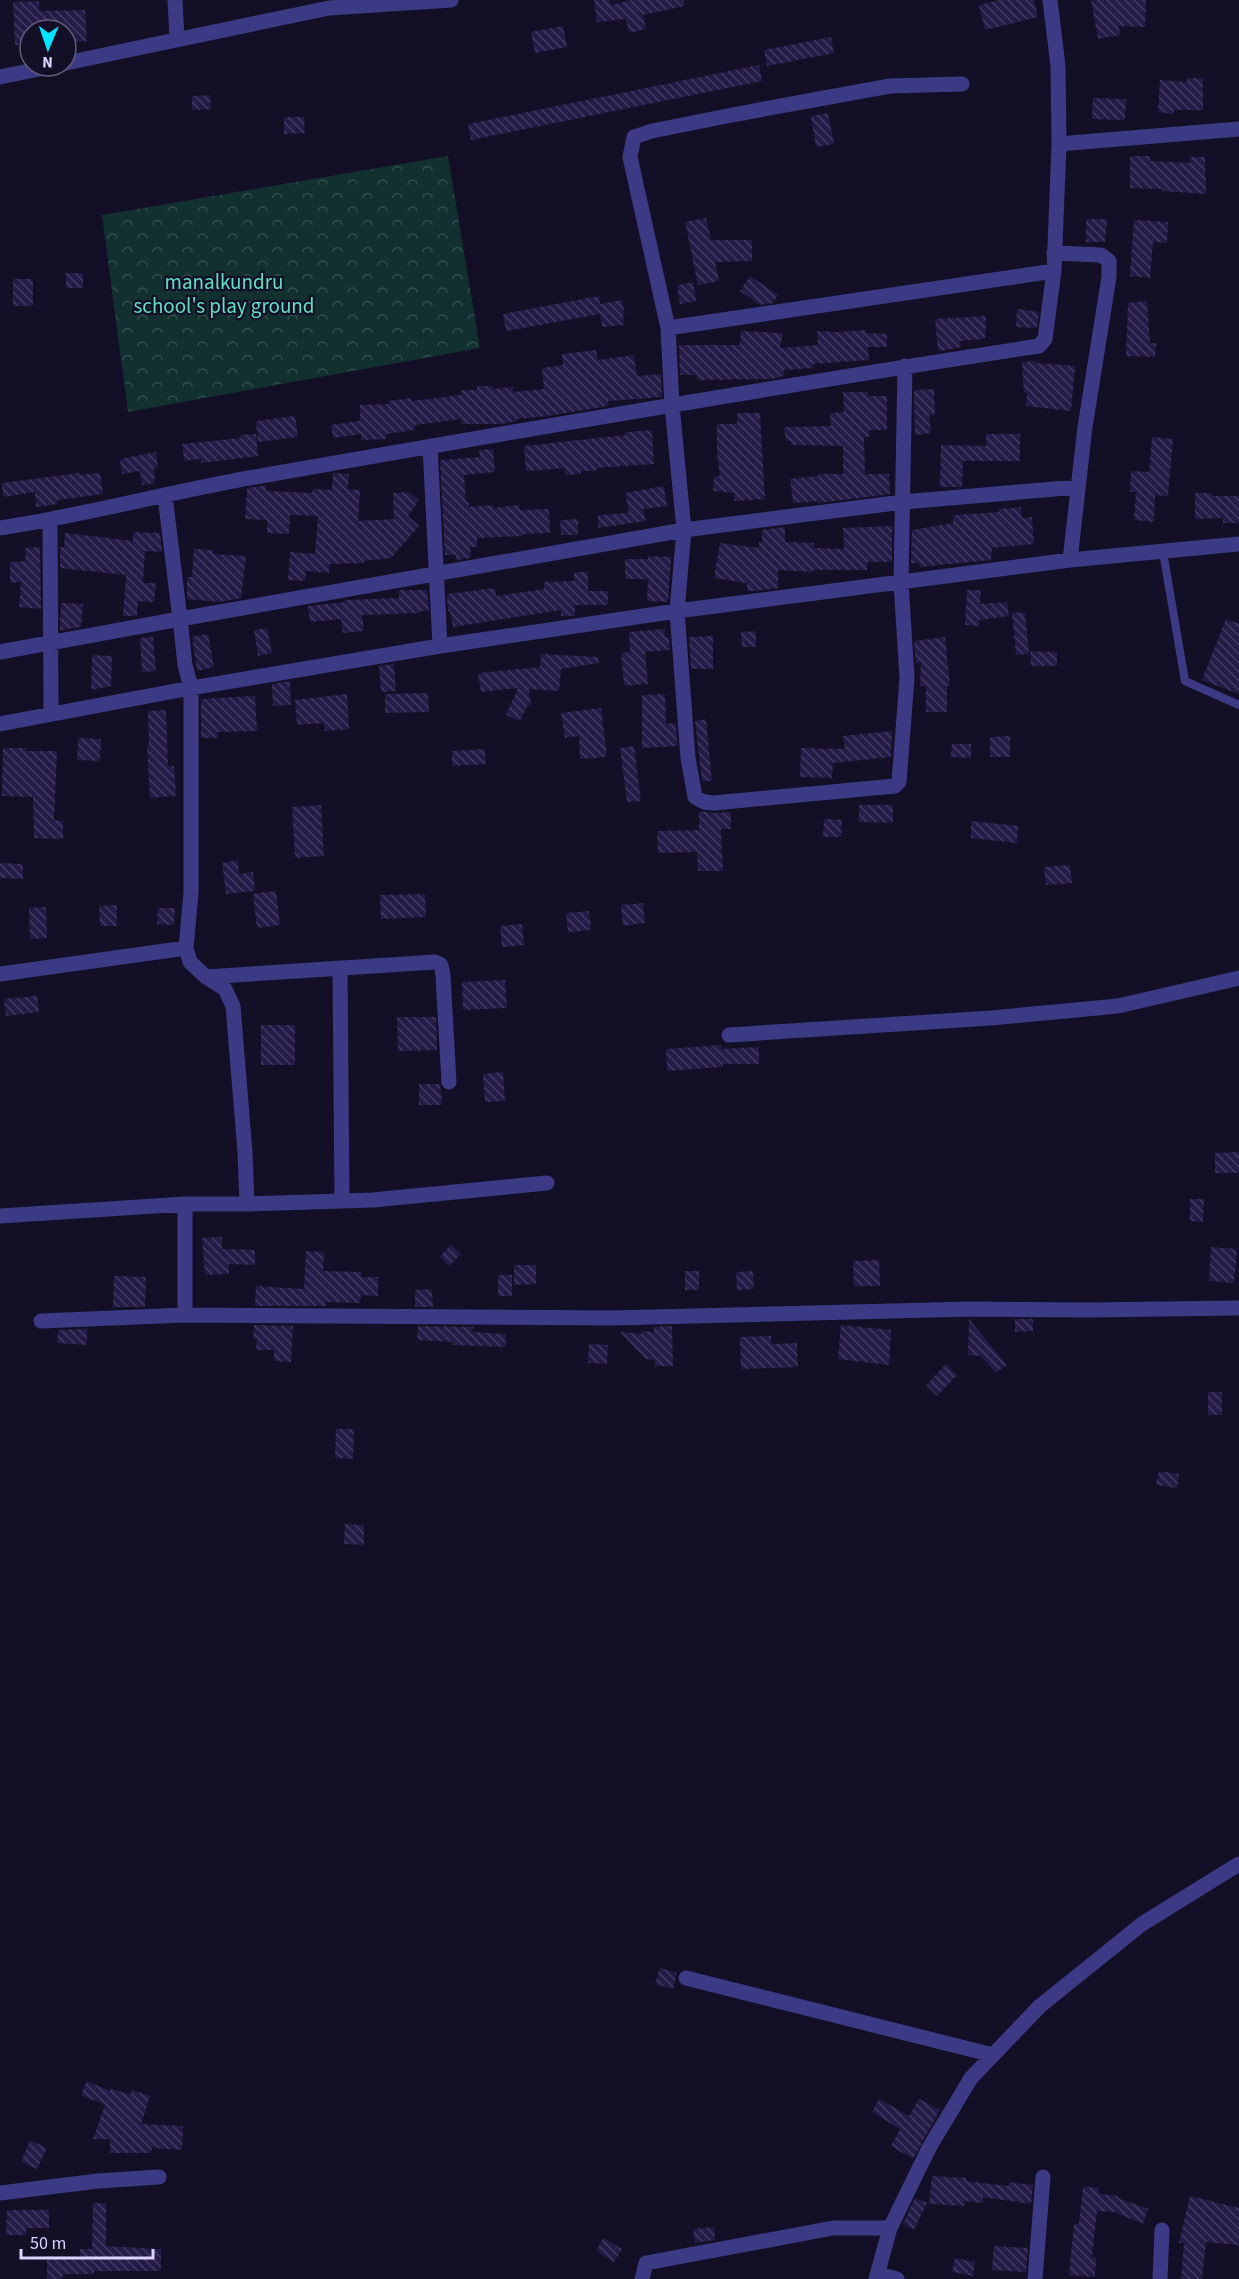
<svg xmlns="http://www.w3.org/2000/svg" width="1239" height="2279" viewBox="0 0 1239 2279" font-family="'Source Sans 3',sans-serif">
	<style>
		.forest { fill: url(#forest-crowns) }
		.building { fill: url(#building-back-hatch) }
		.lines { fill: none; stroke-linecap: round; stroke-linejoin: round }
		.service { stroke: #3d3a85; stroke-width: 8 }
		.minor { stroke: #3d3a85; stroke-width: 15 }
		.labels { text-anchor: middle; stroke-width: 4.5; stroke-linejoin: round; paint-order: stroke }
		.park-label { font-size: 21px; fill: #5fe0c0; stroke: #130f26 }
	</style>
	<defs>
		<pattern id="forest-crowns" width="20" height="18" patternUnits="userSpaceOnUse" patternTransform="scale(1.5)"><rect width="20" height="18" fill="#12302f"/><path d="M2 6a3 3 0 1 1 6 0M12 15a3 3 0 1 1 6 0" fill="none" stroke="#344d4e"/></pattern>
		<pattern id="building-back-hatch" width="6" height="6" patternUnits="userSpaceOnUse" patternTransform="scale(1.5)"><rect width="6" height="6" fill="#241b47"/><path d="M-1 5l2 2M0 0l6 6M5-1l2 2" fill="none" stroke="#433b63"/></pattern>
	</defs>
	<rect width="100%" height="100%" fill="#130f26"/>
	<path class="forest" d="M448 156 480 348 128 412 102 215Z"/>
	<path class="building" d="M594 0H610L611 5 631 0H684V6L643 15 646 29 629 33 626 19 597 22Z
		M1000 0H1034L1038 17 985 30 979 5Z
		M1091 0H1146L1145 27 1119 26 1120 35 1098 39Z
		M39 1V11L85 10 87 41 66 42V30H30V44L15 45 13 2Z
		M563 26 567 47 535 53 531 32Z
		M831 37 834 53 767 66 764 50Z
		M759 65 762 81 471 140 468 124Z
		M1187 78H1203V110H1174L1173 114 1158 112 1160 80 1187 82Z
		M210 95 211 109 192 110V96Z
		M1093 98 1126 99 1125 120 1092 119Z
		M828 113 834 144 816 147 811 116Z
		M284 117H304L305 133 284 134Z
		M1130 156H1150V161L1190 163V157H1205L1206 194 1162 191V189L1130 188Z
		M706 218 711 240H752V261L715 262 719 281 698 285 685 222Z
		M1086 219H1107L1105 242H1086Z
		M1134 220 1168 222 1167 243 1153 242 1150 278 1130 276Z
		M66 273H83V288H66Z
		M750 276 778 295 773 303 760 305 740 291Z
		M13 279H33V306H13Z
		M693 282 696 301 680 304 677 285Z
		M599 296 600 304 622 300 625 315H623L624 325 602 327 600 314 506 331 503 314Z
		M1147 301 1150 343H1156L1155 357 1126 356 1128 303Z
		M1017 309 1039 312 1037 328 1016 327Z
		M986 316 985 339 960 341 961 347 940 351 938 350 935 319Z
		M866 330V333L887 334V347H868L869 360 812 364 813 368 784 370V376L771 379 697 380V375H680L679 345H740L741 331 783 333 780 348 818 345 817 331 837 332Z
		M596 350 598 360 634 355 637 376 661 374 662 397 608 401V406L547 416 517 419V421L501 424H461V419L415 425V430L386 434V439L361 440V434L333 438 331 425 360 421V405L389 404 388 401 411 398 412 401 461 395V390H477V386H493V389L513 387V392L544 389 542 368 563 365 562 354Z
		M1036 361V363L1075 366 1071 411 1026 406 1027 393H1024L1022 362Z
		M934 389 935 415H929L931 433 915 435 914 390Z
		M843 392H868V396H887V430H869V437H864L865 474H889L890 494 818 503V501L793 503 790 479 818 476V474H843V446L792 445 791 441H786L784 427 831 426 830 413 844 412Z
		M737 413H760L765 499 734 501V493L713 491 714 477 720 476 717 454V424H737Z
		M295 416 298 437 258 442 256 421Z
		M652 430 654 464 596 468V471H581V474L565 475V468L526 471 524 446 626 435V432Z
		M256 434 258 456 201 463V459L184 461 182 444 241 438 240 435Z
		M986 434H1020V461H963L962 487H940L941 445 986 446Z
		M1152 437 1173 439 1168 496 1155 495 1154 522 1134 520 1136 492H1130L1131 471 1149 472Z
		M493 449 495 472 464 475 466 502H469V507L493 505V508L519 505 520 510 549 509 550 533 523 534V536L477 538V547H470L471 558 456 560V555H445L440 460 480 457 479 450Z
		M156 452 158 468H154L155 483 142 485 140 471 122 474 120 459Z
		M79 473V475L100 473 103 494 57 500V504L36 507 35 492 3 497 2 483Z
		M333 473 349 474 348 489 360 490 358 521 394 519 393 493 408 492 419 500 408 516 419 526 391 558 364 561V563L329 564V573L306 571 305 581 288 580 290 552 315 554 318 516 290 515 289 534 267 533V520L245 519 247 488 266 485V491L312 493 313 489 332 490Z
		M664 486 667 506 643 509 646 521 598 528V515L629 513 625 493Z
		M1195 493H1212V496H1239V523H1223V518L1195 519Z
		M1021 507 1022 518 1032 517 1034 544 992 548 991 560 919 567V563H911L912 530 953 523V515L999 512 998 509Z
		M578 519V535H561L560 520Z
		M892 526V562H867V570H813V572L778 570V588L753 591H747V583L714 578 720 543 759 548V542H762V530L785 527V542L814 543V548L844 549 843 528Z
		M133 532 160 533 162 552 145 551 143 583H156L154 602 138 601 137 616H123L126 575 60 568V547H64L65 533 133 541Z
		M40 547 41 609 19 607 21 582 10 583V562L26 561 25 548Z
		M194 549 213 550V554L246 556 241 598 219 602 187 599V577H192Z
		M648 556 671 557 668 602 647 601 648 579H625V559H648Z
		M574 572H588V591H608V605H575V616H561V610L453 627 450 611H448L447 594 495 588 496 596 544 589V582L574 581Z
		M399 590H427L429 611H420V613L362 615 364 631 343 633 341 619 310 622 308 606 345 602V600L399 598Z
		M967 590H981L980 604 1007 602 1009 616 979 620V626L965 625Z
		M61 603 83 604 81 627 60 630Z
		M1025 612 1029 654 1016 655 1012 613Z
		M1226 619 1239 624V694L1202 680Z
		M267 628 272 653 258 656 254 630Z
		M665 629V637H669L670 650 645 652 648 684 624 686 621 653 630 652 629 632Z
		M756 631V647H742L741 632Z
		M208 634 214 667 197 671 192 637Z
		M713 636V669H691L689 637Z
		M153 637 156 671 142 672 140 638Z
		M945 637 950 686H947V712H926V686H920L921 662 916 663 914 641Z
		M1030 651 1057 652V666H1031Z
		M541 654 598 657 599 663 561 669 559 691 529 689 531 705 527 706 520 721 506 715 518 688 481 692 478 673 540 667Z
		M92 655 112 656 111 686 91 690Z
		M394 664 396 691 381 692 379 666Z
		M290 681 291 705 273 706 272 684Z
		M428 693 429 712 385 713V694Z
		M347 694 349 729 325 731 324 723 297 725 295 700Z
		M665 694 666 724 676 723 677 746 642 748V695Z
		M255 696 257 731 218 732V738H201V699Z
		M601 708 607 757 580 759 579 736 565 738 561 713Z
		M166 710 168 766H174L176 796 150 798 147 745H149L148 711Z
		M706 719 712 781H702L695 721Z
		M892 731 891 757 833 763 832 778 800 777 801 748 845 749 843 736Z
		M1010 736V757H990V737Z
		M78 738 101 739 100 761 77 760Z
		M952 744H971V758L951 757Z
		M634 746 641 801 627 802 620 748Z
		M3 748H27L26 751H57L54 820 63 821V839L34 838 33 797 2 796Z
		M485 749 486 764 452 766V751Z
		M321 805 324 856 295 858 292 807Z
		M859 805H893V823L859 822Z
		M699 811 713 813 731 812V829H721L723 871H698L697 852 658 853 657 831 699 830Z
		M824 819 842 820 841 837H823Z
		M971 821 1018 826 1017 843 971 838Z
		M238 860 239 874 253 872 255 891 226 894 222 863Z
		M0 863 23 864V879L0 878Z
		M1070 865 1072 883 1046 885 1044 867Z
		M276 891 280 925 257 928 253 894Z
		M425 894 426 917 381 919 380 895Z
		M643 903 645 923 623 926 621 905Z
		M117 905V926H100L99 906Z
		M46 907 47 938 30 939 29 908Z
		M158 908H175L174 925 157 924Z
		M589 911 591 930 568 932 566 913Z
		M522 924 524 945 502 947 500 926Z
		M505 980 507 1008 463 1010 462 982Z
		M37 996 39 1012 6 1016 4 999Z
		M397 1017H436L437 1050 398 1051Z
		M261 1025H295V1065H261Z
		M721 1045V1049L759 1047V1064H723V1067L667 1071 666 1049Z
		M503 1072 505 1101 485 1102 483 1074Z
		M419 1084H440L442 1105H419Z
		M1239 1152V1173H1215V1153Z
		M1190 1199H1204L1203 1222 1190 1221Z
		M222 1237V1249L255 1250V1265L229 1264V1274L205 1275 202 1238Z
		M451 1245 461 1254 449 1266 440 1256Z
		M1211 1247 1237 1249 1234 1283 1209 1281Z
		M306 1251 324 1252 323 1271 362 1272 361 1277H378V1296L361 1295 360 1303 326 1302V1306H255L256 1286 304 1289Z
		M879 1260 880 1286H854L853 1261Z
		M514 1265H536V1284L514 1285Z
		M685 1271H699V1290H685Z
		M753 1271 754 1289 737 1290 736 1272Z
		M498 1275H512V1296H498Z
		M114 1276 146 1277 145 1307H113Z
		M432 1289 433 1307H415V1290Z
		M969 1319 1007 1365 996 1373 981 1356 968 1355Z
		M1015 1319H1033V1331L1015 1332Z
		M254 1325 293 1326 291 1362 274 1361V1350H256L257 1339H253Z
		M841 1325 891 1330 889 1365 838 1359Z
		M418 1326 473 1327 472 1332 506 1334 505 1347 453 1345V1342L417 1340Z
		M672 1326 673 1366H655V1360L646 1359 620 1332 642 1334V1331L654 1332V1327Z
		M87 1329V1345L57 1343 58 1330Z
		M771 1336V1344L797 1343 798 1367 741 1369 740 1337Z
		M589 1344 608 1345 607 1364 588 1363Z
		M946 1364 957 1375 937 1396 926 1385Z
		M1208 1392H1222V1415H1208Z
		M336 1429H354L353 1459 335 1458Z
		M1159 1471 1179 1474 1177 1488 1156 1485Z
		M345 1524 364 1525V1545L344 1544Z
		M660 1968 677 1973 673 1989 655 1984Z
		M87 2081 110 2091 111 2088 130 2095 132 2090 150 2096 141 2124 183 2126 182 2150 152 2148 151 2153H110V2139H93L105 2105 81 2095Z
		M879 2099 909 2116 919 2099 940 2110 913 2159 891 2146 900 2129 872 2112Z
		M30 2140 47 2148 37 2169 21 2162Z
		M932 2176 967 2178 966 2181 1008 2186 1009 2182 1033 2185 1031 2204 983 2197V2203L965 2201 964 2206 929 2204Z
		M1083 2187 1099 2188V2194L1118 2196V2198L1148 2209 1143 2224 1114 2212 1097 2211 1092 2257 1096 2258 1095 2277 1069 2275 1074 2224H1079Z
		M1190 2196 1239 2208V2245L1206 2242 1202 2279H1181L1184 2243H1179Z
		M915 2198 927 2203 914 2230 903 2224Z
		M93 2203H106V2246L161 2249V2271H94V2274H63L62 2279H47V2256L80 2257V2249H92Z
		M7 2210H49V2228H26V2235H6Z
		M714 2227 715 2240 695 2243 693 2229Z
		M603 2238 622 2249 614 2262 596 2251Z
		M994 2246 1028 2248 1026 2272 992 2270Z
		M955 2258 975 2262 973 2276 952 2272Z"/>
	<g class="lines">
		<path class="service" d="M1163 552 1185 681 1239 705"/>
		<path class="minor" d="M175 0 177 39
			M66 63 329 8 451 0
			M0 77 54 66
			M1059 144 1239 129
			M1054 253 1101 255 1109 261V277L1085 427 1070 560
			M668 328 630 157 634 137 652 131 732 115 890 86 962 84
			M905 366 901 583 907 678 899 782 895 786 714 803 704 802 695 797 688 758 677 611 684 530 672 405 668 328 1054 271
			M430 446 440 646
			M50 521 51 714
			M0 528C86 515 169 492 255 477 516 431 777 386 1039 346L1045 339 1054 271 1059 144 1058 66 1050 0
			M0 652 180 619 165 496
			M0 724 191 688 440 646 677 611 1070 560 1239 544
			M340 968 342 1201
			M0 974 186 948
			M206 977 435 962 441 965 443 976 449 1082
			M729 1035 991 1018 1118 1006 1239 978
			M247 1204 373 1200 547 1183
			M0 1216 185 1204H247L245 1152 233 1006 225 989 206 977 190 962 186 948 191 893V688L185 665 180 619 684 530 903 502 1078 487
			M185 1315V1204
			M41 1321 185 1315 612 1318 971 1309 1090 1310 1239 1308
			M686 1978 993 2055
			M0 2193 98 2181 159 2177
			M878 2274 897 2279
			M642 2279 646 2263 833 2228H890
			M876 2279 890 2228 929 2148 971 2078 1040 2006 1142 1924 1239 1864
			M1035 2279 1043 2177
			M1160 2279 1162 2230"/>
	</g>
	<g class="labels">
		<g class="park-label">
			<text x="224" y="289">manalkundru<tspan x="224" dy="24">school's play ground</tspan></text>
		</g>
	</g>
	<g transform="translate(48 48) rotate(182)"><circle r="28" fill="#130f26" stroke="#625e7d" stroke-width="1.5"/>
	<path d="M0-4.5L10 22L0 15L-10 22Z" fill="#00e5ff"/>
	<text y="-9" font-size="16" font-weight="bold" text-anchor="middle" fill="#d9d4ff">N</text>
	</g>
	<path d="M21 2249v9h132v-9" fill="none" stroke="#d9d4ff" stroke-width="3"/>
	<text x="30" y="2249" font-size="18" fill="#d9d4ff" stroke="#130f26" stroke-width="4.5" paint-order="stroke">50 m</text>
</svg>
